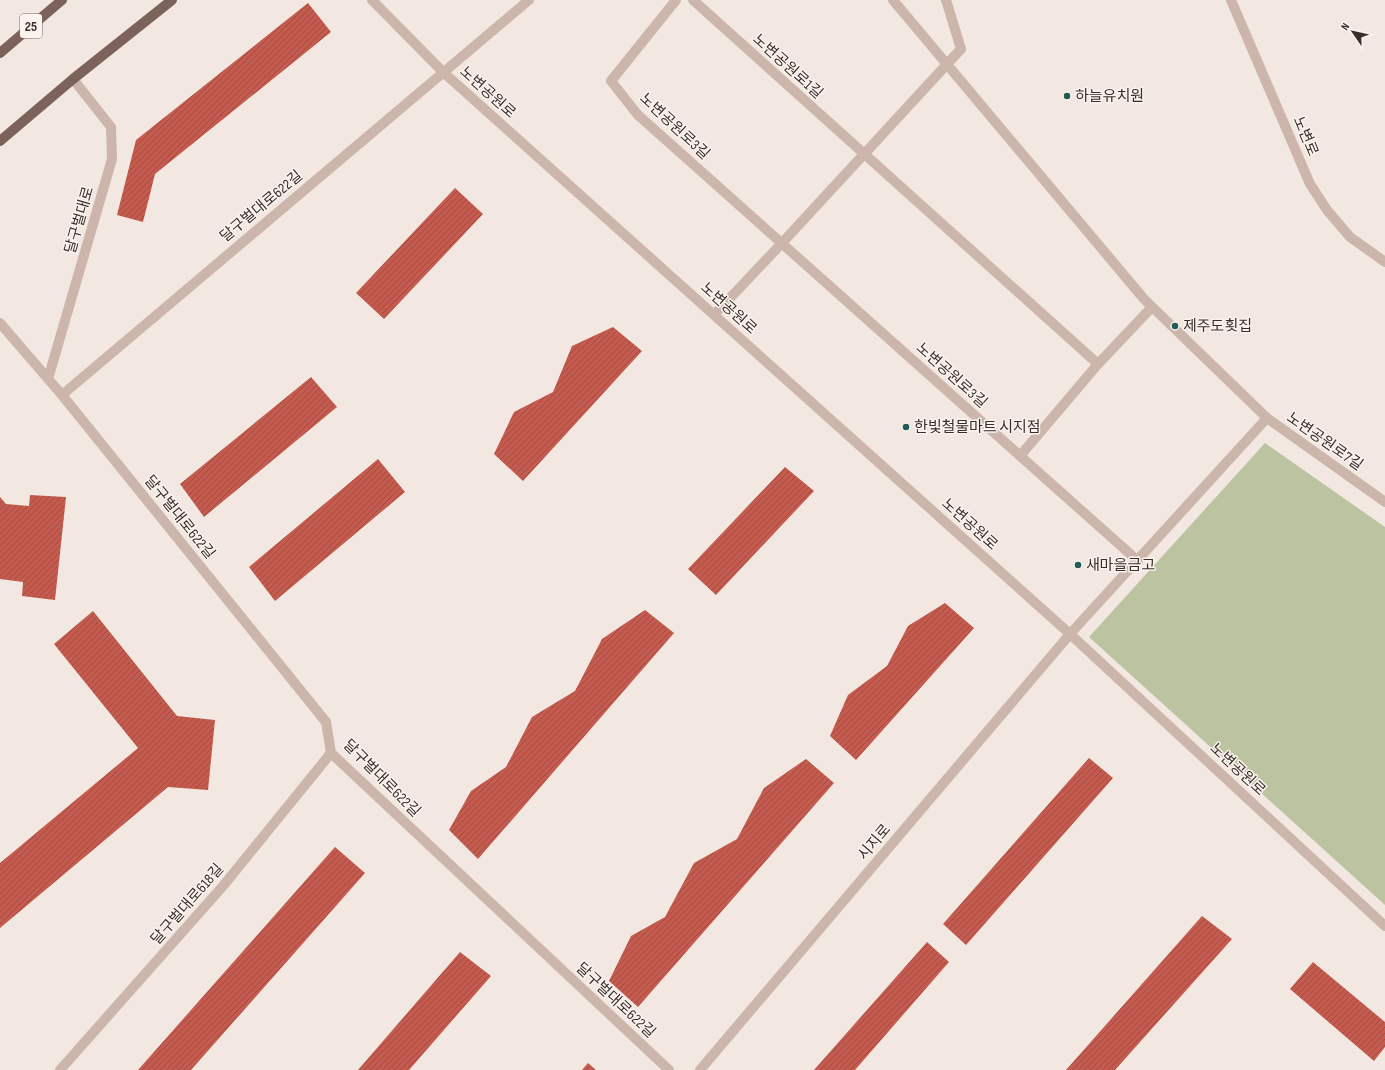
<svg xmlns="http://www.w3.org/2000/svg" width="1385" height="1070" viewBox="0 0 1385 1070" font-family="'Sofia Sans Condensed','Noto Sans KR',sans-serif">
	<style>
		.green { fill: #bcc3a0 }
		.building { fill: url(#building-hatch) }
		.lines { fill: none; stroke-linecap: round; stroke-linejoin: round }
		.minor { stroke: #ccb6ac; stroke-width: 10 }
		.major { stroke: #7b635c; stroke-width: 10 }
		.poi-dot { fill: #205b57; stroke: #faf3ee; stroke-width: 1.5 }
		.labels { text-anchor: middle; stroke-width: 3; stroke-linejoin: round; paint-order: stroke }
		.shield { fill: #faf3ee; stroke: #746966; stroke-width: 1 }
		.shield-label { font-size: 14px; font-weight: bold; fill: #3a2e2b }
		.street-label { font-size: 15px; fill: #3a2e2b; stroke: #faf3ee }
		.poi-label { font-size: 15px; fill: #3a2e2b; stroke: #faf3ee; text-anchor: start }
	</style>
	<defs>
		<pattern id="building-hatch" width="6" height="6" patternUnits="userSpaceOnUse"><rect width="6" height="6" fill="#c45b4e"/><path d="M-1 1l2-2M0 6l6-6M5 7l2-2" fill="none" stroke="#a04c41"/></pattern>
	</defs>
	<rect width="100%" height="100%" fill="#f3e8e1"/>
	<path class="green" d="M1265 443 1385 527V905L1089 637Z"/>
	<path class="building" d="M308 3 331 32 155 174 143 222 117 215 136 140Z
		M455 188 483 214 384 319 356 293Z
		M613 327 642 351 523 481 494 454 514 412 553 392 572 346Z
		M311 377 337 407 204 517 180 484Z
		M378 459 405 492 275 601 249 567Z
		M785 467 814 491 716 595 688 569Z
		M30 495 66 497 55 600 22 596 23 582 0 579V497L6 504 29 506Z
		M945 603 974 628 856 760 830 736 848 695 887 666 908 626Z
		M645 610 674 633 478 859 449 830 471 791 506 767 532 717 575 691 602 639Z
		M93 611 177 716 215 720 208 790 168 787 0 928V863L138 748 54 644Z
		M1089 758 1113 778 966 945 943 924Z
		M806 759 834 783 638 1007 609 981 631 936 665 917 694 863 737 839 764 788Z
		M335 847 365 873 191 1070H138Z
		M1202 916 1232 939 1115 1070H1066Z
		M927 942 949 962 855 1070H814Z
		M460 952 491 976 409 1070H358Z
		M1313 962 1385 1022V1047L1374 1061 1290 989Z
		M588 1063 596 1070H582Z"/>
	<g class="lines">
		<path class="minor" d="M372 0 443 72 1070 634 1385 926
			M676 0 611 81 638 115 1138 561
			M693 0 1098 364
			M893 0 1144 299 1267 418 1385 502
			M1231 0 1310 184 1327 210 1350 237 1385 262
			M714 315 782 243 961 49 946 0
			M0 323 62 395 326 722 331 753 669 1070
			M48 379 112 159 111 127 73 79
			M62 395 529 0
			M1020 456 1098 364 1152 307
			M60 1070 223 886 331 753
			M700 1070 1070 634 1267 418"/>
		<path class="major" d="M0 53 62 0
			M0 141 73 79 172 0"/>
	</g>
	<g class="poi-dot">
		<circle cx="1067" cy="96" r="4"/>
		<circle cx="1175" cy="326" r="4"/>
		<circle cx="906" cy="427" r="4"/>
		<circle cx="1078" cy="565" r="4"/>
	</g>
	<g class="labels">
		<rect class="shield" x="20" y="14" width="22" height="24" rx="3"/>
		<g class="shield-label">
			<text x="31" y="31">25</text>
		</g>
		<g class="street-label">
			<text transform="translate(788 66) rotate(42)" y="5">노변공원로1길</text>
			<text transform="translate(488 92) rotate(42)" y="5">노변공원로</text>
			<text transform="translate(675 126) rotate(43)" y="5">노변공원로3길</text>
			<text transform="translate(1306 136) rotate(67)" y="5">노변로</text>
			<text transform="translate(261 206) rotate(-40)" y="5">달구벌대로622길</text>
			<text transform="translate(79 220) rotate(-74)" y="5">달구벌대로</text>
			<text transform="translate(729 308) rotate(42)" y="5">노변공원로</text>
			<text transform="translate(952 375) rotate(42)" y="5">노변공원로3길</text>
			<text transform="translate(1325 441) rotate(35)" y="5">노변공원로7길</text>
			<text transform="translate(180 517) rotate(51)" y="5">달구벌대로622길</text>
			<text transform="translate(970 524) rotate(42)" y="5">노변공원로</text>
			<text transform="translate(1238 769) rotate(43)" y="5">노변공원로</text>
			<text transform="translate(382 778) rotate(45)" y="5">달구벌대로622길</text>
			<text transform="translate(874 842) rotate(-50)" y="5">시지로</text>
			<text transform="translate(187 904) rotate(-49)" y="5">달구벌대로618길</text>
			<text transform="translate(616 1000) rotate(43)" y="5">달구벌대로622길</text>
		</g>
		<g class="poi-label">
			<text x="1075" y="101">하늘유치원</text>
			<text x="1183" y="331">제주도횟집</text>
			<text x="914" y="432">한빛철물마트 시지점</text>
			<text x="1086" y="570">새마을금고</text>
		</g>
	</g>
	<g transform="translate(1353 32) rotate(304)" stroke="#faf3ee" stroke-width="3" paint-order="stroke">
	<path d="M0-3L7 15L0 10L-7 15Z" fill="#3a2e2b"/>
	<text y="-6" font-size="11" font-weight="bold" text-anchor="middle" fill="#3a2e2b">N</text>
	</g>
</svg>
